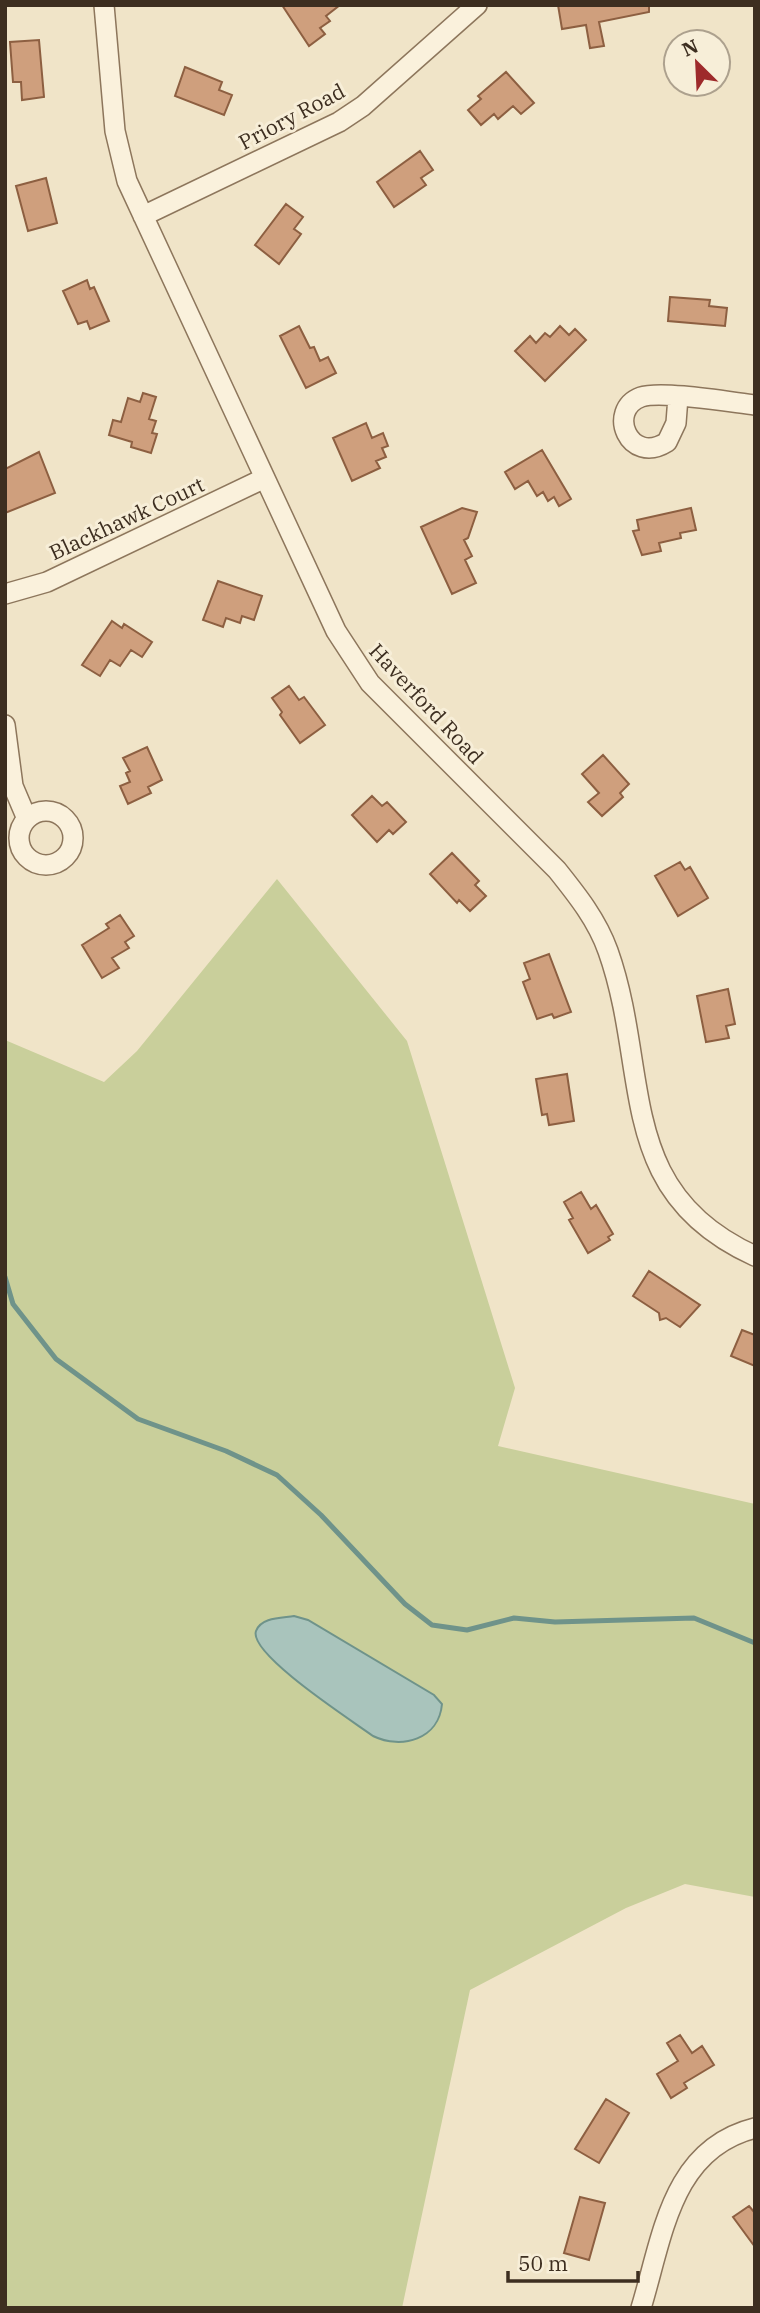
<svg xmlns="http://www.w3.org/2000/svg" width="760" height="2313" viewBox="0 0 760 2313" font-family="'IBM Plex Serif',serif">
	<style>
		.green { fill: #c9cf9b }
		.water { fill: #a9c4bc; stroke: #6f938a; stroke-width: 2 }
		.lines { fill: none; stroke-linecap: round; stroke-linejoin: round }
		.stream { stroke: #6f938a; stroke-width: 5 }
		.building { fill: #cf9f7d; stroke: #8d5f41; stroke-width: 2 }
		.minor-casing { stroke: #8d765c; stroke-width: 22 }
		.minor { stroke: #faf1dc; stroke-width: 19 }
		.labels { text-anchor: middle; stroke-width: 6; stroke-linejoin: round; paint-order: stroke }
		.street-label { font-size: 21px; fill: #3d2e20; stroke: #f7eed8 }
	</style>
	<rect width="100%" height="100%" fill="#f0e4c8"/>
	<path class="green" d="M277 879 407 1041 515 1388 498 1446 755 1504V1897L685 1884 626 1908 470 1990 402 2308H5V1040L104 1082 137 1051Z"/>
	<path class="water" d="M294 1616 308 1620 434 1695 442 1704C439 1739 402 1750 373 1736 354 1722 248 1654 256 1631 261 1617 282 1618 294 1616Z"/>
	<g class="lines">
		<path class="stream" d="M5 1277 13 1304 56 1359 138 1419 226 1451 277 1475 321 1515 405 1604 432 1625 467 1630 514 1618 555 1622 694 1618 755 1643"/>
	</g>
	<path class="building" d="M282 5H340L326 16 330 21 320 28 325 34 309 46Z
		M558 5H649V12L599 22 604 46 590 48 586 25 562 29Z
		M39 40 44 97 22 100 21 82H13L10 42Z
		M185 67 222 82 219 90 232 95 224 115 175 96Z
		M506 72 534 103 521 114 513 106 498 119 494 114 481 125 468 110 481 99 478 96Z
		M420 151 433 170 421 178 426 185 394 207 377 182Z
		M46 178 57 223 28 231 16 186Z
		M286 204 303 217 294 229 301 234 279 264 255 245Z
		M87 280 90 289 94 287 109 321 90 329 87 321 78 324 63 291Z
		M670 297 710 300 709 306 727 308 725 326 668 321Z
		M299 326 310 348 314 347 320 361 328 357 336 373 306 388 280 336Z
		M560 326 569 335 575 329 586 340 545 381 515 351 530 336 536 343 545 333 550 337Z
		M143 393 156 397 149 419 156 421 152 433 157 434 151 453 131 447 132 442 109 435 113 420 121 422 128 398 140 402Z
		M366 423 372 438 383 433 388 446 382 448 386 457 376 461 380 468 352 481 333 438Z
		M542 450 571 499 559 506 554 497 548 501 543 492 537 496 528 481 515 489 505 472Z
		M39 452 55 493 5 513V469Z
		M462 508 477 512 468 538 464 540 472 556 465 560 476 583 452 594 421 527Z
		M691 508 696 530 680 533 681 538 659 543 661 551 642 555 633 531 639 530 637 520Z
		M218 581 262 596 254 620 242 616 240 623 226 618 223 627 203 620Z
		M112 621 122 628 124 624 152 642 142 657 131 650 120 666 110 660 100 676 82 665Z
		M289 686 299 700 304 697 325 725 300 743 280 715 282 712 272 698Z
		M147 747 162 780 148 787 151 793 128 804 120 786 130 782 126 773 130 771 123 758Z
		M603 755 629 784 620 793 623 797 602 816 588 802 599 793 582 774Z
		M372 796 382 806 387 802 406 822 393 834 389 830 377 842 352 815Z
		M452 853 479 881 475 885 486 896 470 911 459 900 457 903 430 874Z
		M680 862 685 870 690 867 708 898 678 916 655 876Z
		M120 915 134 936 125 942 129 948 112 958 119 968 102 978 82 945 109 928 106 924Z
		M549 954 571 1012 554 1018 552 1014 537 1019 523 982 530 979 524 963Z
		M728 989 735 1024 726 1026 729 1038 706 1042 697 996Z
		M567 1074 574 1121 549 1125 547 1114 542 1115 536 1079Z
		M581 1192 591 1209 596 1205 613 1234 608 1237 610 1240 588 1253 569 1220 573 1218 564 1202Z
		M649 1271 700 1305 680 1327 666 1318 660 1320 659 1313 633 1296Z
		M742 1330 755 1335V1366L731 1356Z
		M680 2035 692 2053 702 2046 714 2065 684 2083 687 2088 671 2098 657 2074 678 2061 667 2043Z
		M606 2099 629 2113 599 2163 575 2149Z
		M580 2197 605 2203 589 2260 564 2253Z
		M749 2206 755 2213V2247L733 2217Z"/>
	<g class="lines">
		<defs>
			<path id="minor" d="M104 5 115 131 127 181 336 631 370 683 557 870C577 895 597 920 608 951 651 1072 613 1192 755 1256
				M143 216 339 122 363 106 477 5
				M678 397 676 423 667 442C629 466 606 410 641 397 661 390 730 402 755 405
				M5 594 47 582 265 478
				M5 725 13 786 27 819
				M19 838a27 27 0 1 1 54 0a27 27 0 1 1-54 0Z
				M641 2308C663 2236 671 2149 755 2128"/>
		</defs>
		<use href="#minor" class="minor-casing"/>
		<use href="#minor" class="minor"/>
	</g>
	<g class="labels">
		<g class="street-label">
			<text transform="translate(292 117) rotate(-28)" y="7">Priory Road</text>
			<text transform="translate(127 519) rotate(-25)" y="7">Blackhawk Court</text>
			<text transform="translate(426 704) rotate(47)" y="7">Haverford Road</text>
		</g>
	</g>
	<rect width="760" height="2313" fill="none" stroke="#3d2e20" stroke-width="14"/>
	<g transform="translate(697 63) rotate(336)"><circle r="33" fill="#f7eed8" stroke="#ada18e" stroke-width="2"/>
	<path d="M0-5L12 26L0 18L-12 26Z" fill="#9e2a2b"/>
	<text y="-10" font-size="19" font-weight="bold" text-anchor="middle" fill="#3d2e20">N</text>
	</g>
	<path d="M508 2271v10h130v-10" fill="none" stroke="#3d2e20" stroke-width="3.5"/>
	<text x="518" y="2271" font-size="21" fill="#3d2e20" stroke="#f7eed8" stroke-width="5" paint-order="stroke">50 m</text>
</svg>
